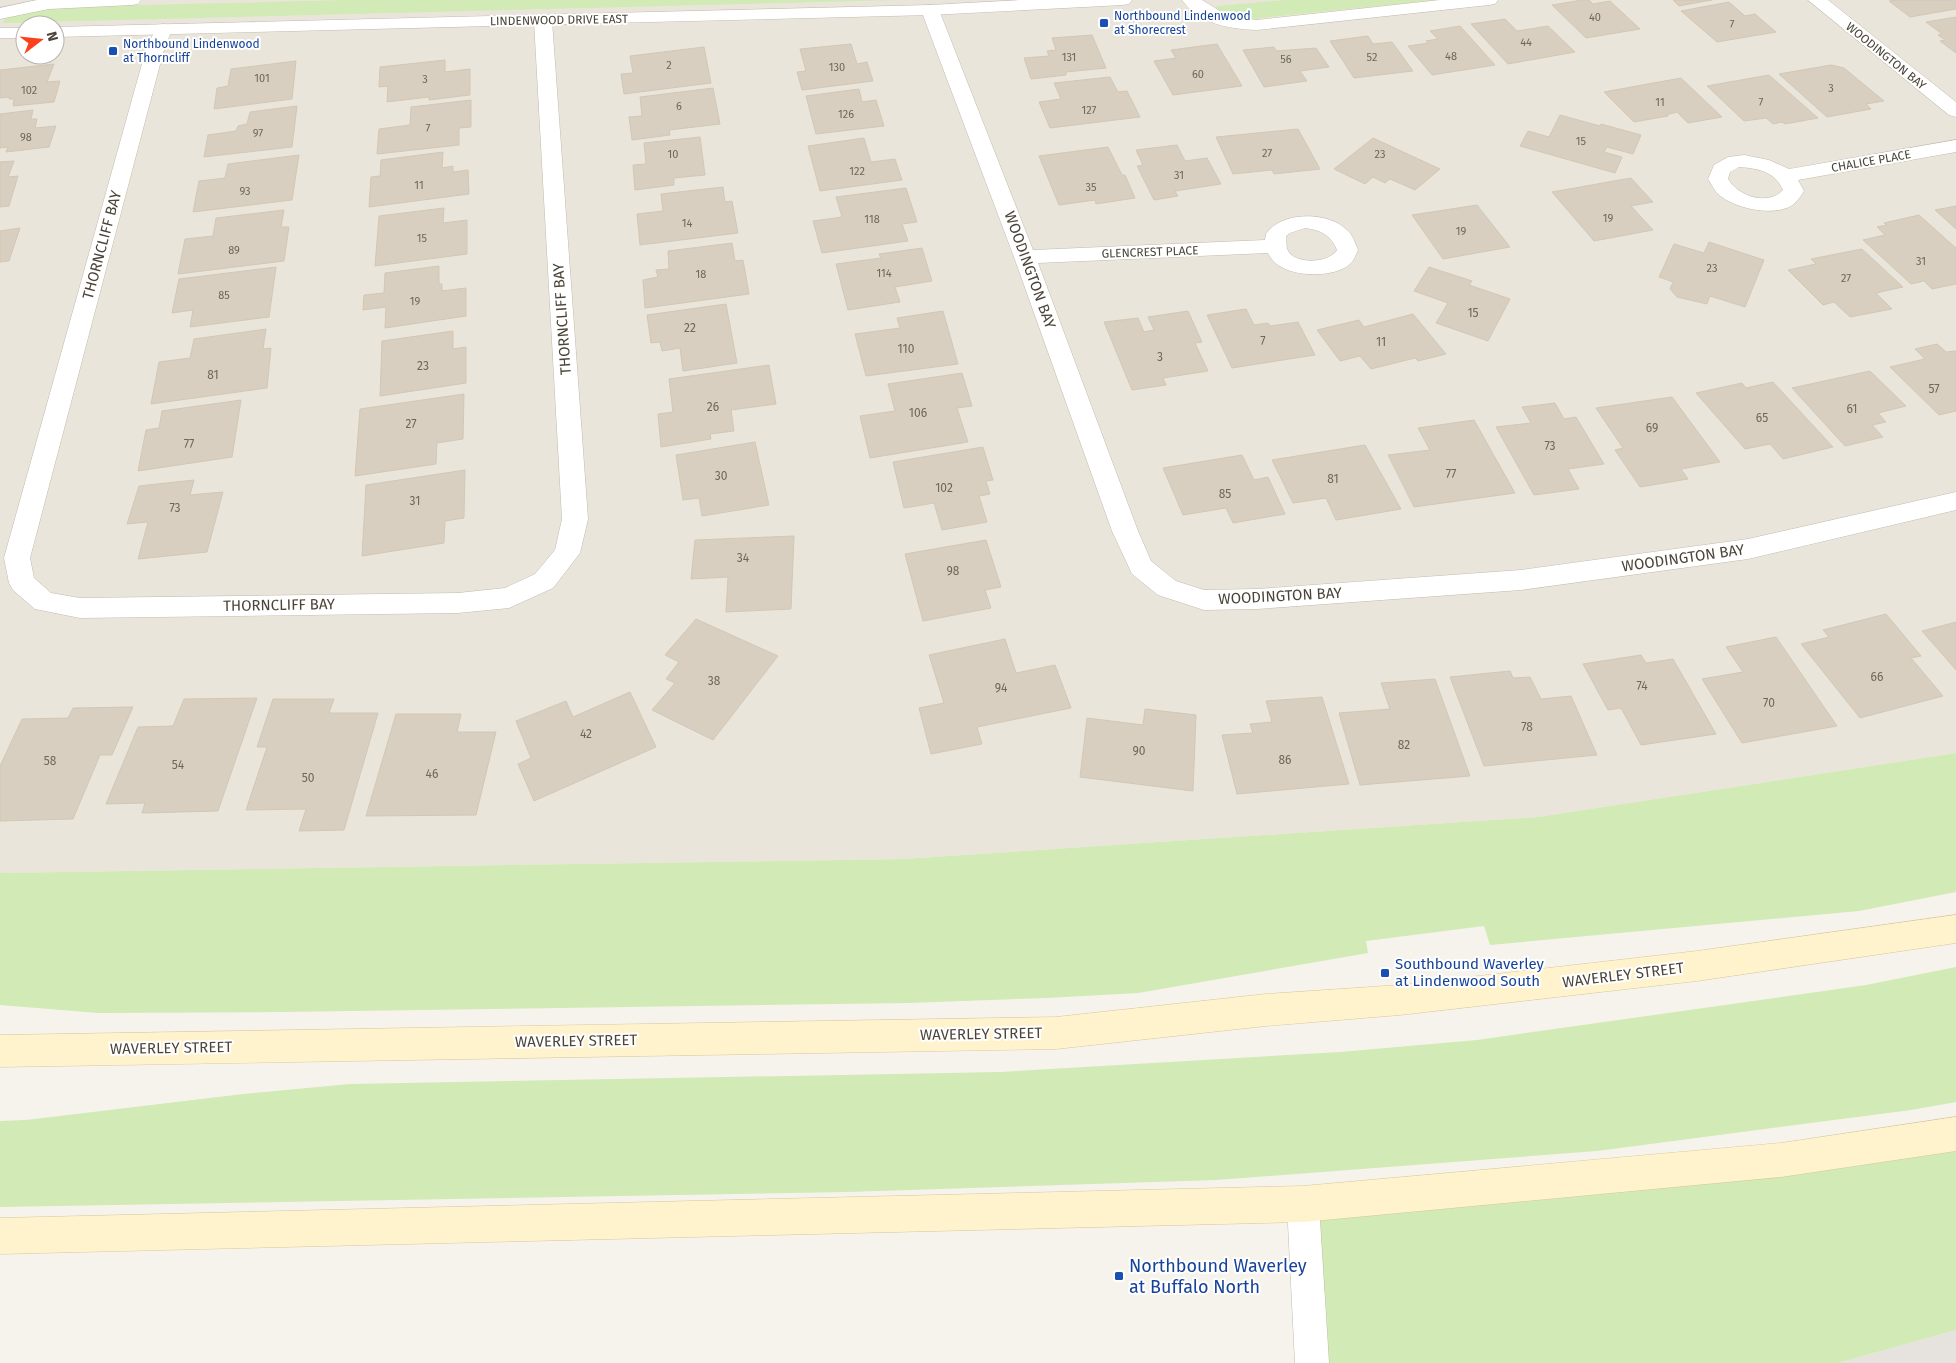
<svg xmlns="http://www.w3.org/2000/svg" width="1956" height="1363" viewBox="0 0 1956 1363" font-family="'Fira Sans',sans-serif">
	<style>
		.residential { fill: #eae5da; fill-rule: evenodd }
		.industrial { fill: #e6e2dd }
		.green { fill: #d2eab5 }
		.building { fill: #d8cfc1; stroke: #d3c7b4 }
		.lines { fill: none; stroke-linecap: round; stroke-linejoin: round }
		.service-casing { stroke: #c2bbae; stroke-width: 1 }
		.minor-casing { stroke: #c2bbae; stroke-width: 1 }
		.tertiary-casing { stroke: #c2bbae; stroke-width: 1 }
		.secondary-casing { stroke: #d6c79b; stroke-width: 1 }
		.service { fill: #fff; fill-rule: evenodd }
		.minor { fill: #fff; fill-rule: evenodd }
		.tertiary { fill: #fff; fill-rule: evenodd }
		.secondary { fill: #fff3cd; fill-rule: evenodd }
		.transit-dot { fill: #1a4fb4; stroke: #fff; stroke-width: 2 }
		.labels { text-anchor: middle; stroke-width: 4; stroke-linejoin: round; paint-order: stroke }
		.far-number-label { font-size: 11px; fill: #6e675b }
		.far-transit-label { font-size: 12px; fill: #164399; stroke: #fff; text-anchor: start }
		.far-street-label { font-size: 12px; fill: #4b4439; stroke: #fff }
		.number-label { font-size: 12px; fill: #6e675b }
		.street-label { font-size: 15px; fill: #4b4439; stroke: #fff }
		.transit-label { font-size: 15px; fill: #164399; stroke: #fff; text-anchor: start }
		.near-transit-label { font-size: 18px; fill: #164399; stroke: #fff; text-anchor: start }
	</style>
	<rect width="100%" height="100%" fill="#f6f3ec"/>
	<path class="residential" d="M0 0H1956V753L1538 817 903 859 0 873ZM25 25H55V55H25Z"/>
	<path class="industrial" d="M1956 1330V1363H1838Z"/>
	<path class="green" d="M348 0H900L2 23C12 7 45 9 62 7Z
		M1285 0H1436L1250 19 1232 18 1214 10 1217 6Z
		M1956 753V892L1859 911 1490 945 1484 926 1366 941 1368 953 1138 993 1047 998 908 1003 281 1012 98 1013 0 1005V873L903 859 1538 817Z
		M1956 967V1102L1911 1110 1597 1151 1216 1180 847 1192 0 1207V1121L26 1120 243 1094 350 1084 1000 1072 1340 1052 1477 1040 1866 985Z
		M1956 1134V1330L1838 1363H1312L1303 1204Z"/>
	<path class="building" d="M1582 0H1589L1593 4 1610 1 1640 29 1586 38 1552 5Z
		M1673 0H1712L1679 6Z
		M1897 0H1956V9L1910 17 1889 1Z
		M1729 2 1745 16 1755 14 1776 32 1717 42 1681 11Z
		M1956 17V53L1940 41 1945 40 1938 35 1942 34 1926 22Z
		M1505 19 1517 31 1548 26 1575 52 1508 64 1471 24Z
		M1460 26 1495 65 1432 75 1408 46 1429 43 1426 41 1438 39 1430 31Z
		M1092 35 1106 68 1066 72V75L1031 79 1024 58 1049 56 1047 51 1056 50 1052 38Z
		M1368 36 1373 44 1392 42 1413 71 1354 78 1330 41Z
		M851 44 857 64 867 62 873 81 802 90 797 72 806 71 800 49Z
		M1217 44 1242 86 1173 95 1154 61 1176 58 1171 50Z
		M704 47 711 83 624 94 621 74 633 73 630 56Z
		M1274 47 1276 51 1316 48 1329 67 1300 71 1307 81 1264 87 1243 50Z
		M445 60V72L470 69V95L429 100V97L387 102 388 86 379 87 380 67Z
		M296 61 292 99 214 109 217 88 228 86 231 69Z
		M54 64 47 82 60 81 54 102 13 106 14 99H9L10 97 0 98V70Z
		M1831 65 1844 68 1884 101 1866 104 1871 109 1827 117 1779 74Z
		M1769 75 1818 118 1785 124 1782 122 1773 124 1766 118 1744 121 1707 86Z
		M1110 77 1118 92 1127 91 1140 117 1050 128 1039 102 1061 99 1054 83Z
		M1681 78 1722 117 1688 123 1677 112 1666 115 1668 116 1634 122 1604 92Z
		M713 88 720 124 669 130 670 135 632 140 629 117 642 116 640 97Z
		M859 89 862 102 876 100 884 126 816 134 806 96Z
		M471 100V127L459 128V145L377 154 379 129 410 125 411 107Z
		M297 106 292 147 204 157 208 135 236 131 238 126 247 124 250 112Z
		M33 110 31 119H37L35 128 56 126 49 147 6 152 8 147 0 148V114Z
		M1560 115 1600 126 1601 124 1641 135 1633 154 1607 147 1604 152 1622 157 1615 173 1520 146 1528 131 1549 137Z
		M1298 129 1320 169 1274 174 1272 170 1233 174 1216 137Z
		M700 137 705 175 674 178V185L635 190 633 165 646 164 644 143Z
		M864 138 871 162 895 159 902 180 820 191 808 146Z
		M1373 138 1440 169 1415 190 1390 179 1385 183 1373 177 1365 184 1334 169Z
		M1177 145 1185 161 1207 158 1221 184 1175 191 1178 196 1154 200 1137 166 1143 165 1136 150Z
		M1108 147 1122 175H1125L1135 198 1096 204 1095 200 1059 205 1039 156Z
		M443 152 442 168 453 166V172L468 170 469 194 369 207 371 177 380 176 381 160Z
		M299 155 292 200 193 212 199 181 225 178 228 164Z
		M14 161 8 177 18 176 9 206 0 207V162Z
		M1631 178 1653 202 1631 206 1653 230 1594 241 1552 192Z
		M723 187 725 202 732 201 738 233 640 245 637 214 663 211 661 194Z
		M906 188 917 222 902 224 908 241 822 253 813 221 842 217 836 197Z
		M1477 205 1510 247 1443 259 1412 215Z
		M1956 206V229L1935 210Z
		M444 208 443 223 467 220V254L375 266 379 216Z
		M284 210 281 227H289L284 261 178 274 185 239 213 236 216 218Z
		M1919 215 1956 248V284L1932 289 1924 281 1911 284 1863 240 1885 235 1877 227 1887 225 1884 223Z
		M20 228 9 261 0 262V231Z
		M1709 242 1764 260 1745 307 1710 296 1707 304 1677 297 1670 289 1673 282 1659 277 1674 244 1704 253Z
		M732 243 735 261 743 260 749 294 645 308 643 280 658 277 656 270 669 269 668 251Z
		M922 248 932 281 895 287 900 302 848 310 836 264 881 258 879 254Z
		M1862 249 1903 287 1876 293 1892 309 1850 317 1834 302 1823 305 1788 270 1816 264 1811 259Z
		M439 266V284H442V291L466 288V316L385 328 386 307 363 310 364 295 384 293 385 273Z
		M276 267 269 317 190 327 193 310 172 313 179 279Z
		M1429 267 1472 281 1469 285 1510 299 1488 341 1436 323 1448 303 1414 291Z
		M726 304 737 363 683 371 680 348 662 351 660 342 651 343 647 315Z
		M1246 309 1254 325 1268 323 1270 326 1298 322 1315 355 1232 368 1207 315Z
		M943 311 958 364 866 376 855 334 900 328 897 318Z
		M1188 311 1202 342 1195 343 1208 371 1163 378 1166 385 1132 390 1104 322 1138 318 1144 332 1154 330 1148 317Z
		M1413 314 1446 354 1418 361 1415 358 1371 369 1360 356 1340 361 1317 330 1359 320 1364 327Z
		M266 329 263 349 271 348 267 388 151 404 159 362 190 358 194 339Z
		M453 331V349L466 347V383L380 396 382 341Z
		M1937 344 1946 352 1956 351V411L1939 415 1890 367 1925 359 1915 349Z
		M769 365 776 404 731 410 734 431 710 434 711 439 661 447 658 414 673 412 669 379Z
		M1870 371 1906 406 1878 413 1886 422 1872 425 1883 437 1845 446 1792 388Z
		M962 373 972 406 957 408 968 442 870 458 860 416 895 411 888 384Z
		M1773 382 1833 447 1783 459 1770 444 1745 449 1696 393 1742 383 1746 388Z
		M464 394 463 439 437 443 436 464 355 476 360 409Z
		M1672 397 1720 462 1681 469 1688 479 1640 487 1615 450 1623 448 1596 408Z
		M241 400 232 457 138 471 146 430 159 428 162 411Z
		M1555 403 1564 419 1576 417 1604 464 1568 469 1579 489 1534 495 1496 427 1531 423 1522 407Z
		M1474 420 1515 493 1414 507 1388 455 1430 450 1418 428Z
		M755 442 769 505 702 516 699 498 683 500 676 455Z
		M1365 445 1401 509 1336 520 1326 498 1293 503 1272 460Z
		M983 447 993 480 986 481 990 494 979 496 987 522 942 530 934 503 904 508 893 462Z
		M1242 455 1254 480 1268 477 1285 514 1233 523 1226 508 1183 515 1163 468Z
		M465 470 464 518 445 521 444 543 362 556 366 485Z
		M194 480 190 495 223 492 207 552 138 559 148 522 127 524 139 486Z
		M794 536 791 609 726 612 728 577 691 579 695 540Z
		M986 540 1001 587 985 590 991 608 923 621 905 554Z
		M1886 614 1921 656 1911 658 1943 696 1860 718 1801 644 1829 637 1823 630Z
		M696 619 778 656 713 740 652 710 675 683 666 679 679 662 665 655Z
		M1956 622V670L1922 631Z
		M1776 637 1837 726 1742 743 1702 679 1743 672 1726 647Z
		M1005 639 1016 673 1055 665 1071 708 977 727 982 744 931 754 919 708 944 703 929 655Z
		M1641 655 1646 663 1673 659 1716 734 1641 745 1621 708 1608 710 1583 664Z
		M1510 671 1513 678 1530 677 1541 699 1571 696 1597 755 1484 766 1450 677Z
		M1435 679 1470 776 1360 785 1339 713 1390 709 1381 683Z
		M630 692 656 747 534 801 518 764 531 758 516 721 566 701 573 717Z
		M1322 697 1349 784 1237 794 1222 735 1253 733 1250 724 1272 722 1266 701Z
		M257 698 218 811 142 813 145 803 106 804 138 727 173 726 184 699Z
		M273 699H334L329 713H378L344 830 299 831 306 809 246 810 267 747H257Z
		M133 707 112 755H100L73 819 0 821V766L22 719 68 718 73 708Z
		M1145 709 1196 715 1193 791 1080 777 1087 718 1143 725Z
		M396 714H461L457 732H496L476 815 366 816Z"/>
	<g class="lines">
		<defs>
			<path id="service" d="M1303 1188 1314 1193 1319 1204 1329 1363H1295L1287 1204 1292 1193Z"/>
			<path id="minor" d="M37 0H141L138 4 132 5 49 9 0 19V8Z
				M1182 0H1202L1228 16 1257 20 1440 0H1498L1495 4 1489 5 1257 30C1230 29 1199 24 1182 0Z
				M1808 0H1828L1956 102V117L1949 115Z
				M930 5 936 6 939 10 1033 250 1265 240 1266 234C1281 211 1328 211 1347 230 1353 235 1355 243 1358 250 1356 254 1354 261 1350 264 1335 278 1294 277 1278 265 1274 263 1270 257 1268 253L1038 263 1138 531 1151 561 1176 581 1204 590 1257 589 1521 570 1748 539 1956 492V510L1748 559 1521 590 1257 609 1204 610 1158 595 1132 574 1112 531 1014 257 921 10 924 6ZM1305 228C1321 230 1331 235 1337 250 1329 264 1291 265 1287 248 1286 245 1287 239 1286 236L1290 233Z
				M543 16 549 17 552 21 588 519 580 553 553 588 509 608 458 613 80 618 35 609 13 590 9 583 4 558 145 53 157 25 163 24 169 25 172 29 163 53 30 558 34 578 51 593 80 598 458 593 505 588 535 574 555 550 562 519 534 21 537 17Z
				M1956 140V152L1798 180 1804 191C1801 196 1796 203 1791 206 1772 217 1731 208 1716 192 1713 188 1711 183 1708 179L1714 165 1728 157 1744 155 1769 160 1789 169ZM1739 167C1757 168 1776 172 1783 190 1768 206 1739 197 1728 179L1730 172Z"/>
			<path id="tertiary" d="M1021 0H1132L1129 4 1123 5 930 15 55 37V27L930 5Z
				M0 28H25V38H0Z"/>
			<path id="secondary" d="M1956 915V943L1697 981 1400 1015 1266 1026 1056 1049 0 1067V1035L1056 1017 1266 994 1400 985 1697 951Z
				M1956 1117V1151L1781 1177 1303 1222 0 1254V1218L1303 1186 1781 1143Z"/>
		</defs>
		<use href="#service" class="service-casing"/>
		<use href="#minor" class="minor-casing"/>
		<use href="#tertiary" class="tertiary-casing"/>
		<use href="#secondary" class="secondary-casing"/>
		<use href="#service" class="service"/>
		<use href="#minor" class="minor"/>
		<use href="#tertiary" class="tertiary"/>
		<use href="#secondary" class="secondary"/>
	</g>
	<g class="transit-dot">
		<rect x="1099" y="18" width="10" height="10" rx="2.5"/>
		<rect x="108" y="46" width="10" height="10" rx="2.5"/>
		<rect x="1380" y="968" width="10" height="10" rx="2.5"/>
		<rect x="1114" y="1271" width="10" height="10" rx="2.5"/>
	</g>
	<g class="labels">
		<g class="far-number-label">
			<text x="1595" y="21">40</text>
			<text x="1732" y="28">7</text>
			<text x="1526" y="46">44</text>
			<text x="1451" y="60">48</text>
			<text x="1069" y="61">131</text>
			<text x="1372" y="61">52</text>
			<text x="1286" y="63">56</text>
			<text x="669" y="69">2</text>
			<text x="837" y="71">130</text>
			<text x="1198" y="78">60</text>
			<text x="262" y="82">101</text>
			<text x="425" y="83">3</text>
			<text x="1831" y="92">3</text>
			<text x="29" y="94">102</text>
			<text x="1660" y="106">11</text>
			<text x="1761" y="106">7</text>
			<text x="679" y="110">6</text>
			<text x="1089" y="114">127</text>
			<text x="846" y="118">126</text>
			<text x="428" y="132">7</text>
			<text x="258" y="137">97</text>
			<text x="26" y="141">98</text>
			<text x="1581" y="145">15</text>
			<text x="1267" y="157">27</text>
			<text x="673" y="158">10</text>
			<text x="1380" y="158">23</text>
			<text x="857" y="175">122</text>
			<text x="1179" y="179">31</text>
			<text x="419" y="189">11</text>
			<text x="1091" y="191">35</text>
			<text x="245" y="195">93</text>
			<text x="1608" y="222">19</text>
			<text x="872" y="223">118</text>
			<text x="687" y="227">14</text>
			<text x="1461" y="235">19</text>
			<text x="422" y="242">15</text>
			<text x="234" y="254">89</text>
			<text x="1921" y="265">31</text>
			<text x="1712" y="272">23</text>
			<text x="884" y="277">114</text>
			<text x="701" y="278">18</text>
			<text x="1846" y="282">27</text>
			<text x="224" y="299">85</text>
			<text x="415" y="305">19</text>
		</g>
		<g class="far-transit-label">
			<text x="1114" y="20">Northbound Lindenwood<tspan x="1114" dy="14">at Shorecrest</tspan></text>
			<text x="123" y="48">Northbound Lindenwood<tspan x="123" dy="14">at Thorncliff</tspan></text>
		</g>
		<g class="far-street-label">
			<text transform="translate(559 20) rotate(-1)" y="4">LINDENWOOD DRIVE EAST</text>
			<text transform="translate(1886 56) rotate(39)" y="4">WOODINGTON BAY</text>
			<text transform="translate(1871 161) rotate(-10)" y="4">CHALICE PLACE</text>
			<text transform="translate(1150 252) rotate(-2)" y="4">GLENCREST PLACE</text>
		</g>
		<g class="number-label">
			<text x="1473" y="317">15</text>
			<text x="690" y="332">22</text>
			<text x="1263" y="345">7</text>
			<text x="1381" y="346">11</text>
			<text x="906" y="353">110</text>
			<text x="1160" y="361">3</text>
			<text x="423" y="370">23</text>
			<text x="213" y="379">81</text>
			<text x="1934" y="393">57</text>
			<text x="713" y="411">26</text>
			<text x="1852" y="413">61</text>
			<text x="918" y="417">106</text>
			<text x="1762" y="422">65</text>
			<text x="411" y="428">27</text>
			<text x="1652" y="432">69</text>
			<text x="189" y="448">77</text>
			<text x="1550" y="450">73</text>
			<text x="1451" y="478">77</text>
			<text x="721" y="480">30</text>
			<text x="1333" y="483">81</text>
			<text x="944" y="492">102</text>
			<text x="1225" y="498">85</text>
			<text x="415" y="505">31</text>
			<text x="175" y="512">73</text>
			<text x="743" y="562">34</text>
			<text x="953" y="575">98</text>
			<text x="1877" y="681">66</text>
			<text x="714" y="685">38</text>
			<text x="1642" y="690">74</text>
			<text x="1001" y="692">94</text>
			<text x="1769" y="707">70</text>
			<text x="1527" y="731">78</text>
			<text x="586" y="738">42</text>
			<text x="1404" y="749">82</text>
			<text x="1139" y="755">90</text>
			<text x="1285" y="764">86</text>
			<text x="50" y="765">58</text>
			<text x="178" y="769">54</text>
			<text x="432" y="778">46</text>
			<text x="308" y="782">50</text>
		</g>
		<g class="street-label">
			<text transform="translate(102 245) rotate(-75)" y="5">THORNCLIFF BAY</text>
			<text transform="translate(1030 270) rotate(70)" y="5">WOODINGTON BAY</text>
			<text transform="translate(562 319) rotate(-94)" y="5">THORNCLIFF BAY</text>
			<text transform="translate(1683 558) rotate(-8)" y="5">WOODINGTON BAY</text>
			<text transform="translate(1280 596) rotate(-3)" y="5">WOODINGTON BAY</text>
			<text transform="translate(279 605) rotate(-1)" y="5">THORNCLIFF BAY</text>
			<text transform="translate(1623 975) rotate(-7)" y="5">WAVERLEY STREET</text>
			<text transform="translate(981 1034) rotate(-1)" y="5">WAVERLEY STREET</text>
			<text transform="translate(576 1041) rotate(-1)" y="5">WAVERLEY STREET</text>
			<text transform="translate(171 1048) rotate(-1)" y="5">WAVERLEY STREET</text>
		</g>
		<g class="transit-label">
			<text x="1395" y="969">Southbound Waverley<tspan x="1395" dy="17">at Lindenwood South</tspan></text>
		</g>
		<g class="near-transit-label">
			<text x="1129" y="1272">Northbound Waverley<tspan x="1129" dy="21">at Buffalo North</tspan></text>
		</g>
	</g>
	<g transform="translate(40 40) rotate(74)"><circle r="24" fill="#ffffff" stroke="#b7b4b0"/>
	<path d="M0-4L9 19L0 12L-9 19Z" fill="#fc3f1d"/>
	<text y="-8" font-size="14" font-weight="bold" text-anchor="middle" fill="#4b4439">N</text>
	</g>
</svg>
